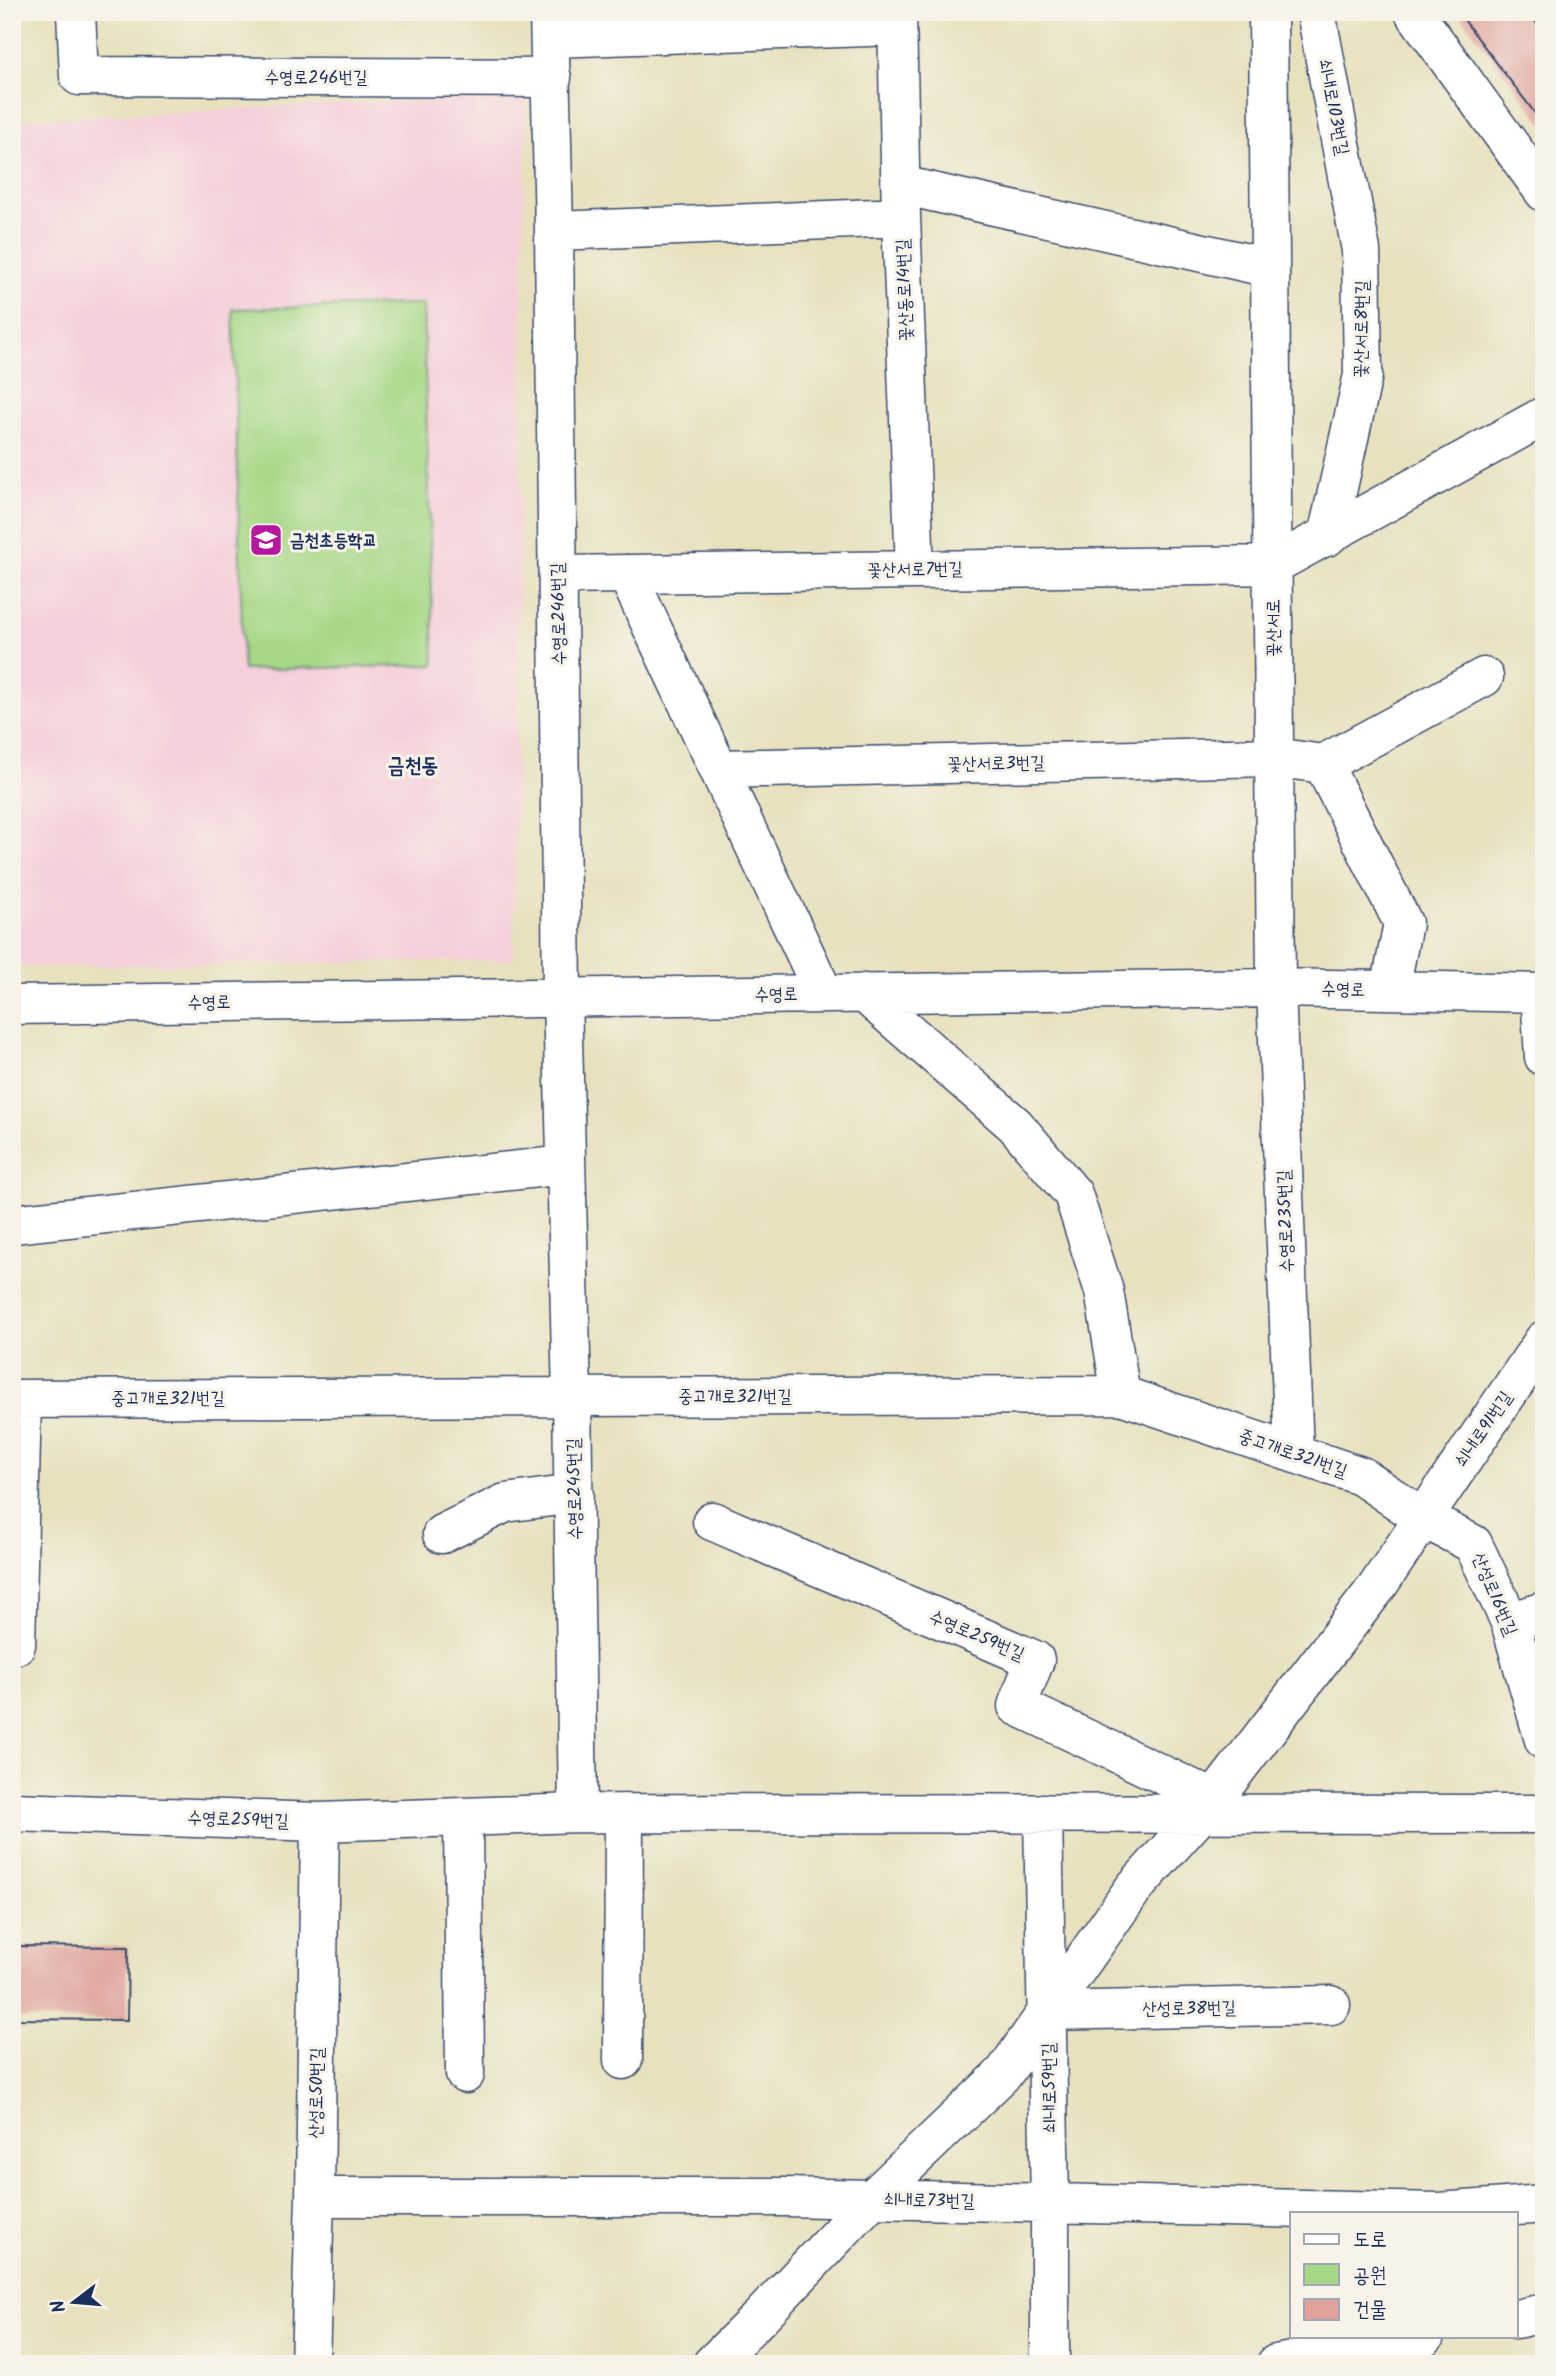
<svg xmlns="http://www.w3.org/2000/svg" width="1556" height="2376" viewBox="0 0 1556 2376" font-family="Kalam,'Poor Story',sans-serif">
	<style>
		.built { fill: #f5cfda }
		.green { fill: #a7d887; stroke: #618472; stroke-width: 2 }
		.building { fill: #dea19c }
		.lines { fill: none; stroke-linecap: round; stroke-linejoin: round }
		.minor-casing { stroke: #3a4a6c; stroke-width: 41 }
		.minor { stroke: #fff; stroke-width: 38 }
		.labels { text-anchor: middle; stroke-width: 6; stroke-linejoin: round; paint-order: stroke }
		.street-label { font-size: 18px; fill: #1b2f5e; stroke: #f7f3e8 }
		.poi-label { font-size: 18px; font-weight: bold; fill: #1b2f5e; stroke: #f7f3e8; text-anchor: start }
		.quarter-label { font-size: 21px; font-weight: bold; fill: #1b2f5e; stroke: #f7f3e8 }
	</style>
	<rect width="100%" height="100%" fill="#f7f3e8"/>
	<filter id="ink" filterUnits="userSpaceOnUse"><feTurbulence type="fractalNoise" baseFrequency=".0143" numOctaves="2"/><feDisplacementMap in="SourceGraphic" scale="14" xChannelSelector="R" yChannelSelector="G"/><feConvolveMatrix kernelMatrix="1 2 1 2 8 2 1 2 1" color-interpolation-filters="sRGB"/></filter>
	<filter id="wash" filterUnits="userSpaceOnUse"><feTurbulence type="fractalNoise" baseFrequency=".00686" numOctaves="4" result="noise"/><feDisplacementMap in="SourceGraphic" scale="28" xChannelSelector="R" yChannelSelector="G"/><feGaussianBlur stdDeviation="1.57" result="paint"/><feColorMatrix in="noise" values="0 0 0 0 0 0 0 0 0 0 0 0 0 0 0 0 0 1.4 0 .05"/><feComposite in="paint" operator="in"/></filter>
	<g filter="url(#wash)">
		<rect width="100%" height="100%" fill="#e7e1be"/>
		<path class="built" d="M526 95 513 960 12 967V120Z"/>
		<path class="green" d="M423 304 434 665 243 670 233 309Z"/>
		<g id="blocks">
			<path class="building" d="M1458 12H1528L1544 33V125Z
				M12 1946 128 1947 127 2020 12 2019Z"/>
		</g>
	</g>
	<g filter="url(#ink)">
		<use href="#blocks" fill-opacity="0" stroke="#3a4a6c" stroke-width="2"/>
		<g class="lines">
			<defs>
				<path id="minor" d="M76 12 79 76 552 78
					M549 12 554 231 562 997 572 1397 578 1813
					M897 12 901 217 915 569
					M1268 12 1276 988 1294 1453
					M1316 12 1361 250 1363 375 1327 537
					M1414 12 1544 192
					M551 38 897 26
					M901 185 1270 268
					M554 231 901 217
					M627 574 824 994
					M558 575 1273 565 1544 416
					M1323 764 1484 677
					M719 769 1274 757 1323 764 1403 923 1390 990
					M864 993 1015 1125 1073 1194 1104 1291 1121 1395
					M1540 993 1544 1057
					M12 1005 1276 988 1544 993
					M12 1224 566 1165
					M12 1399 1121 1395 1361 1476 1423 1518 1473 1544 1510 1622 1544 1740
					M712 1521 1035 1660 1017 1706 1214 1799
					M442 1534 505 1503 574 1494
					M1510 1622 1544 1611
					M16 1645 22 1399
					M12 1812 320 1822 578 1813 1544 1814
					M1043 1813 1050 2203V2364
					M463 1817 465 2074
					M1048 2011 1331 2005
					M623 2060 624 1813
					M315 2197H784L1439 2212 1544 2204
					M1516 2319 1544 2313
					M310 2364 315 2197 320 1822
					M712 2364 759 2318 872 2199 1004 2073 1134 1888 1214 1799 1377 1587 1544 1340
					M1276 2364 1425 2336"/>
			</defs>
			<use href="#minor" class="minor-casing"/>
			<use href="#minor" class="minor"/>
		</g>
	</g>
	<defs>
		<symbol id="school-square" viewBox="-11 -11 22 22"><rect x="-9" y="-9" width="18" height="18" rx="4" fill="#b5179e" stroke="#f7f3e8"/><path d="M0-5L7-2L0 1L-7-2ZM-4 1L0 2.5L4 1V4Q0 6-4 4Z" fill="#fff"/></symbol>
	</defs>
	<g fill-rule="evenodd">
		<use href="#school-square" x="247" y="521" width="38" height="38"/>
	</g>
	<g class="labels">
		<g class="street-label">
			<text x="316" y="83">수영로246번길</text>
			<text transform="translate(1334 107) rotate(79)" y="6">쇠내로103번길</text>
			<text transform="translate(904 290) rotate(-92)" y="6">꽃산동로14번길</text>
			<text transform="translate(1361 329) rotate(-89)" y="6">꽃산서로8번길</text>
			<text transform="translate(915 569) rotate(-1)" y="6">꽃산서로7번길</text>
			<text transform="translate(558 614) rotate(-91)" y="6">수영로246번길</text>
			<text transform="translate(1273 628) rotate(-90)" y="6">꽃산서로</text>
			<text transform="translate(996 763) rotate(-1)" y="6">꽃산서로3번길</text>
			<text transform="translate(1343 989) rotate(1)" y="6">수영로</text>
			<text transform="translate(776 994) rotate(-1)" y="6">수영로</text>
			<text transform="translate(209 1002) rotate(-1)" y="6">수영로</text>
			<text transform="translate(1285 1221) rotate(-92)" y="6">수영로235번길</text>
			<text x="735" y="1402">중고개로321번길</text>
			<text x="168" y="1404">중고개로321번길</text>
			<text transform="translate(1483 1429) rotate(-56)" y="6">쇠내로91번길</text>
			<text transform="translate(1293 1453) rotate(19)" y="6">중고개로321번길</text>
			<text transform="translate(574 1489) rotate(-91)" y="6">수영로245번길</text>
			<text transform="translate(1495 1594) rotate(67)" y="6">산성로16번길</text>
			<text transform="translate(977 1635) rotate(23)" y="6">수영로259번길</text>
			<text transform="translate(238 1819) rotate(2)" y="6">수영로259번길</text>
			<text transform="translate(1189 2008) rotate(-1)" y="6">산성로38번길</text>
			<text transform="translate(1049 2088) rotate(-91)" y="6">쇠내로59번길</text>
			<text transform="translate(316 2093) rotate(-89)" y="6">산성로50번길</text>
			<text transform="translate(929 2200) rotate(1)" y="6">쇠내로73번길</text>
		</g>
		<g class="poi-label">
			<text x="290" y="546">금천초등학교</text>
		</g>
		<g class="quarter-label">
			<text x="413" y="772">금천동</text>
		</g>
	</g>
	<rect width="1556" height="2376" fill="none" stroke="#f7f3e8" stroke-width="42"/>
	<rect x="1290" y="2212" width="228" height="126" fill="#f7f3e8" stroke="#9fa5b1" stroke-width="2"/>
	<rect x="1304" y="2234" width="35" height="10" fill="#ffffff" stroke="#9fa5b1" stroke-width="2"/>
	<text x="1353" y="2246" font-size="21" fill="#1b2f5e">도로</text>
	<rect x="1304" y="2264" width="35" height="21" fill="#a7d887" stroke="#9fa5b1" stroke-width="2"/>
	<text x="1353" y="2282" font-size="21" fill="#1b2f5e">공원</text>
	<rect x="1304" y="2299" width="35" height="21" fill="#dea19c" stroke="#9fa5b1" stroke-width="2"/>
	<text x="1353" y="2316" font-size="21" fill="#1b2f5e">건물</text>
	<g transform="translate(74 2302) rotate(254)" stroke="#f7f3e8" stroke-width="5" paint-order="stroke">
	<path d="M0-5L12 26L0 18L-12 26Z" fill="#1b2f5e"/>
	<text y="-10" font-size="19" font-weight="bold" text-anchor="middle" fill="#1b2f5e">N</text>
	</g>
</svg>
